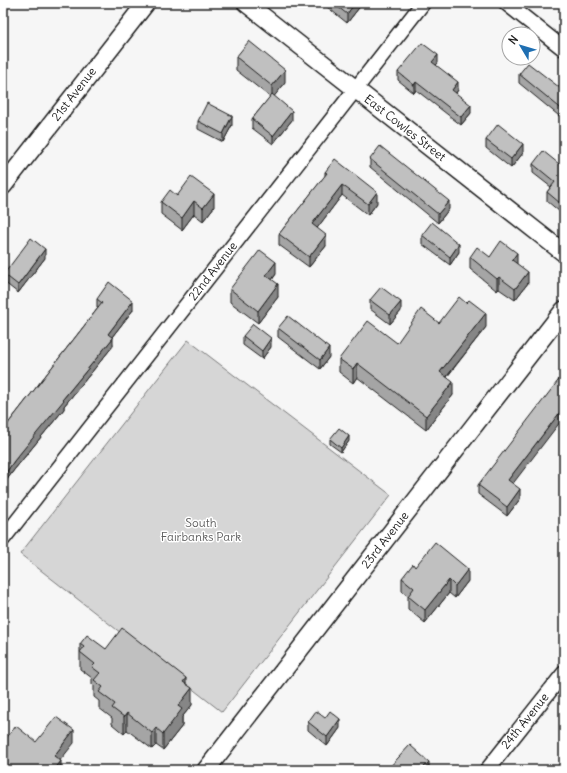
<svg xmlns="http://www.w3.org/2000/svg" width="567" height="773" viewBox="0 0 567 773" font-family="Delius,sans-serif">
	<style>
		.park { fill: #d6d6d6; stroke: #797979 }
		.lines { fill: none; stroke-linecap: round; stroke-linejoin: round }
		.minor-casing { stroke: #1c1c1c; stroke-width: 17 }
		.tertiary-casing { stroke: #1c1c1c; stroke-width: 20 }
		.minor { stroke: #fff; stroke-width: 14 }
		.tertiary { stroke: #fff; stroke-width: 17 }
		.wall { fill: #a5a5a5; stroke: #1c1c1c }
		.shaded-wall { fill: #868686; stroke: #1c1c1c }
		.building { fill: #c0c0c0; stroke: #1c1c1c }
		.labels { text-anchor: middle; stroke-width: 3; stroke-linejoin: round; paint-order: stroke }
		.street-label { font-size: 12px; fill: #1c1c1c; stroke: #fff }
		.park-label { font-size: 12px; fill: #5d5d5d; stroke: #fff }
	</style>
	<rect width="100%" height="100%" fill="#f6f6f6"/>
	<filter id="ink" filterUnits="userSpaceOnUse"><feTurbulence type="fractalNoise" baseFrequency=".025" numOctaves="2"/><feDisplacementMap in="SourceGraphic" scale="8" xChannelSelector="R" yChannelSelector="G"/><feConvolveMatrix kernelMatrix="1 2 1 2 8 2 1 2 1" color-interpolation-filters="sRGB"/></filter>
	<g filter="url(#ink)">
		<path class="park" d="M188 340 391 495 222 712 20 554Z"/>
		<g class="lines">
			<defs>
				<path id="minor" d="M506 3 564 49
					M3 539 423 3
					M487 770 564 673"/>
				<path id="tertiary" d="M246 3 564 253
					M3 186 146 3
					M206 770 564 310"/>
			</defs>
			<use href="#minor" class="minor-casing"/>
			<use href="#tertiary" class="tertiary-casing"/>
			<use href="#minor" class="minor"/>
			<use href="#tertiary" class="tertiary"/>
		</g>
		<path class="wall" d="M326 3H362V4L347 23 326 6Z
			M236 57 285 83 274 96 292 120 273 144 252 128V119L270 97 236 70Z
			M438 63 436 65 458 90 456 93 471 113 461 125 416 90 414 93 398 80V72Z
			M519 74 564 91V120L519 83Z
			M198 121 232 125 223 142 198 129Z
			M564 122V139L560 136V127Z
			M486 140 523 153 511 168 486 148Z
			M370 159 449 209 438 223 370 167Z
			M533 164 564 168V207L560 212 547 201V192L551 187 533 173Z
			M325 172 377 203 368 215 342 195 317 228 326 246 309 267 279 245V234L325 176Z
			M177 196 214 207 203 221 194 214 182 230 161 214V202Z
			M422 235 459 252 450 265 422 244Z
			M470 257H490L517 264 528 283 515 300 499 289 497 291 470 269Z
			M45 258 18 293 4 282V274Z
			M276 274 272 280 278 297 258 323 230 302V289Z
			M97 299 133 310 112 337 113 346 64 406V409L14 470 3 485V430L98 308H97Z
			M370 300 401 311 390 324 370 309Z
			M439 323 486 327 447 377 453 395 426 430 357 377 353 383 339 372V359L397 343Z
			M278 328 329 357 320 369 278 337Z
			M243 336 271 347 262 359 243 345Z
			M330 439 349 441 341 452 330 444Z
			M513 484 520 499 507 516 478 494V485Z
			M415 567 468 581 455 598 449 593 425 623 408 609V596L402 591V578Z
			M80 644 106 649 186 684 192 705 182 717V726L163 750 156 745 152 749 127 730 124 734 112 724V718L99 708V701L94 697V686L92 684V678L80 669Z
			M308 722 340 728 327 746 308 730Z"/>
		<path class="shaded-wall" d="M355 3H362V4L347 23V14Z
			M438 55V63L432 70V62Z
			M285 70V83L272 99V86Z
			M416 82V90L414 93V85Z
			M458 82V90L452 98V90Z
			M471 105V113L461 125V117Z
			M292 111V120L273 144V136Z
			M232 116V125L223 142V134Z
			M523 144V153L511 168V159Z
			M342 185V195L312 235V224Z
			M377 192V203L368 215V204Z
			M214 194V207L203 221V208Z
			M564 199V207L560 212V203Z
			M194 201V214L182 230V218Z
			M449 201V209L438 223V214Z
			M326 235V246L309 267V257Z
			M459 244V252L450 265V257Z
			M45 249V258L18 293V285Z
			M517 253V265L512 260Z
			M276 262V274L266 288V275Z
			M528 272V283L515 300V289Z
			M499 277V289L497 291V279Z
			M278 284V297L258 323V311Z
			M133 301V310L108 342V334Z
			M401 302V311L390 324V315Z
			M3 308H4V320L3 321Z
			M486 313V327L440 385V372Z
			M113 338V346L64 406V409L14 470 3 485V477L14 461 63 399Z
			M271 338V347L262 359V351Z
			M329 348V357L320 369V360Z
			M357 363V377L353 383V369Z
			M453 382V395L426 430V416Z
			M564 407V417L508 490V480Z
			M349 436V441L341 452V448Z
			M520 489V499L507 516V507Z
			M468 569V581L455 598V586Z
			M449 580V593L425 623V610Z
			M186 678V694L183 682Z
			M192 688V705L182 717V726L163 750V734L178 706Z
			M4 694V702L3 703V695Z
			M127 713V730L124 734V717Z
			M340 719V728L327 746V737Z
			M156 728V745L152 749V733Z
			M74 730V743L54 768V756Z
			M61 761V770H54Z
			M429 762V770H421Z"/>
		<path class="building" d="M333 3H355L347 14Z
			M249 41 285 70 272 86 236 57Z
			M422 43 438 55 432 62 458 82 452 90 471 105 461 117 416 82 414 85 398 72Z
			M528 63 564 91V111L519 74Z
			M272 94 292 111 273 136 252 119Z
			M207 103 232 116 223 134 198 121Z
			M564 122V130L560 127Z
			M498 124 523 144 511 159 486 140Z
			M380 146 449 201 438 214 370 159Z
			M543 151 564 168V199L560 203 547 192 555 182 533 164Z
			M335 159 377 192 368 204 342 185 312 224 326 235 309 257 279 234 327 173 325 172Z
			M191 177 214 194 203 208 194 201 182 218 161 202 170 190 177 196Z
			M432 222 459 244 450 257 422 235Z
			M31 238 45 249 18 285 4 274Z
			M501 241 517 253 512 260 528 272 515 289 499 277 497 279 470 257 477 247 490 257Z
			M260 250 276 262 266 275 278 284 258 311 230 289Z
			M109 282 133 301 108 334 113 338 63 399 64 400 14 461 3 477V430L102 303 97 299Z
			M381 287 401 302 390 315 370 300Z
			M459 297 466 303 469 300 486 313 440 372 453 382 426 416 357 363 353 369 339 359 368 321 397 343 421 309 439 323Z
			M288 316 329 348 320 360 278 328Z
			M253 324 271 338 262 351 243 336Z
			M564 373V407L508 480 520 489 507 507 478 485Z
			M339 428 349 436 341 448 330 439Z
			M435 542 468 569 455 586 449 580 425 610 408 596 414 588 402 578 413 564 415 567Z
			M122 628 186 678 183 682 192 688 178 706 182 709 163 734 156 728 152 733 127 713 124 717 112 708 115 704 99 692 103 687 94 680 100 673 92 667 95 664 80 652 84 647 80 644 87 635 106 649Z
			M316 711 325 718 330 711 340 719 327 737 308 722Z
			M56 717 74 730 54 756 61 761 54 770H3V742L16 726 36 742Z
			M410 745 429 762 421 770H387Z"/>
	</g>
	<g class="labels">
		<g class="street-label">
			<text transform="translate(74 94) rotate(-52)" y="4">21st Avenue</text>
			<text transform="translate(405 128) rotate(38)" y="4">East Cowles Street</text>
			<text transform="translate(213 271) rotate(-52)" y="4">22nd Avenue</text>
			<text transform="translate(385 540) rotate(-52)" y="4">23rd Avenue</text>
			<text transform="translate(525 721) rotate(-51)" y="4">24th Avenue</text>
		</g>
		<g class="park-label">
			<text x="201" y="527">South<tspan x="201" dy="14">Fairbanks Park</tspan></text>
		</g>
	</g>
	<rect width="567" height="773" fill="none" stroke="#fff" stroke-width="16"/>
	<rect x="8" y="8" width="551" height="757" fill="none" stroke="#1c1c1c" stroke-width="1.5" filter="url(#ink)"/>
	<g transform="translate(521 46) rotate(308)"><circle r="19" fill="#ffffff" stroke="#a4a4a4"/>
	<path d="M0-3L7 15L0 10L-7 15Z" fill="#1f6fb2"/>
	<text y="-6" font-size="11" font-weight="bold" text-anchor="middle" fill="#1c1c1c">N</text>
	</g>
</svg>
